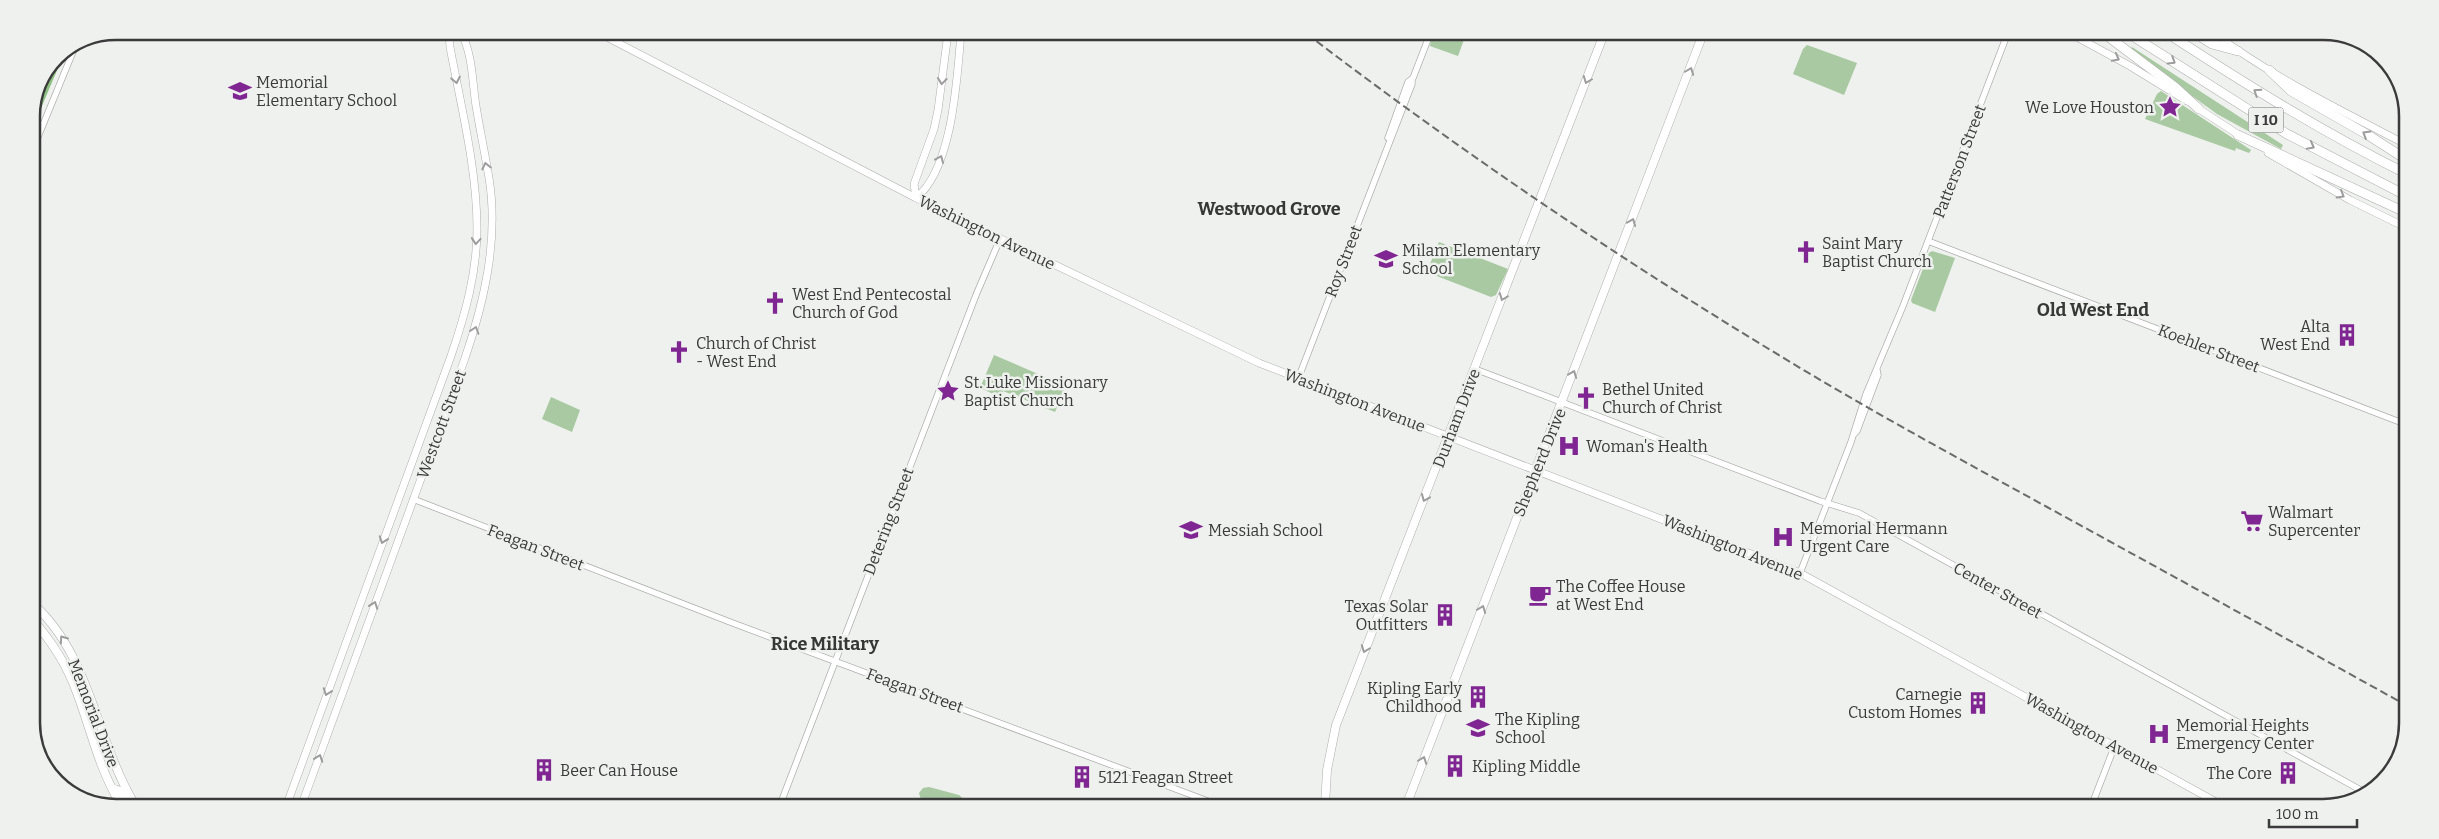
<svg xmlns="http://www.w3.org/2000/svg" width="2439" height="839" viewBox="0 0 2439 839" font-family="Bitter,serif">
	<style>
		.green { fill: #a8c9a1 }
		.forest { fill: #8ec183 }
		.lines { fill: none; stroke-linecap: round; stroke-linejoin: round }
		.tertiary-casing { stroke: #aeb0ad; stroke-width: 7 }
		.secondary-casing { stroke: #aeb0ad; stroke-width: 8 }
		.primary-casing { stroke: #aeb0ad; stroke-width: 9 }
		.motorway-casing { stroke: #aeb0ad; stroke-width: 10 }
		.tertiary { stroke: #fff; stroke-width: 5.5 }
		.secondary { stroke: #fff; stroke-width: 7 }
		.primary { stroke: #fff; stroke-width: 8 }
		.motorway { stroke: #fff; stroke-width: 9 }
		.rail { stroke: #6a6c6a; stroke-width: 2; stroke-dasharray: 8 4; stroke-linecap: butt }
		.oneway { stroke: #9c9d9c }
		.labels { text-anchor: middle; stroke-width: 5; stroke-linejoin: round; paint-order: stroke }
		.shield { fill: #eef1ed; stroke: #707270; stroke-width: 1 }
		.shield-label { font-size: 15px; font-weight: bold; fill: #3a3b3a }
		.poi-label { font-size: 16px; fill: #3a3b3a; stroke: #eef1ed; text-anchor: start }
		.street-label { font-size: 16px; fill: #3a3b3a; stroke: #eef1ed }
		.neighbourhood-label { font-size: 18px; font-weight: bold; fill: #363835; stroke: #eef1ed }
		.rim { fill: none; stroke: #3a3b3a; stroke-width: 2.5 }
	</style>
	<rect width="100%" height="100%" fill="#eef1ed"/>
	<path class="green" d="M1432 34H1466L1458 56 1430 46Z
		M1807 45 1857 63 1844 95 1793 74 1803 49Z
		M2132 47 2283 145 2281 149 2217 114 2130 51Z
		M2161 91 2251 150 2249 153 2236 148 2235 151 2145 119 2157 94Z
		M1439 242 1508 269 1496 295 1491 297 1429 273 1428 269Z
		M1932 251 1955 258 1935 312 1912 303 1911 300 1929 253Z
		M994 355 1066 386 1055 412 1003 391 1000 397 980 388Z
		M551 397 580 410 572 432 542 419Z
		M929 787 959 795 970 805H927L921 800 919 793 923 788Z"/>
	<path class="forest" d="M66 49 31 132V111L56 56Z"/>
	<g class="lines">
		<defs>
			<path id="tertiary" d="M1388 138 1408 82 1413 78 1430 34
				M31 154 77 42
				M1928 241 2405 424
				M1475 369 1820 501 1859 513 2366 793
				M1298 379 1412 84V79
				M1854 434 1857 431 1878 375 1877 370
				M413 499 730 622 1221 806
				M1800 573 1851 442 1866 394 1903 306 2007 35
				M780 805 976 295 1000 239
				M2091 807 2115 745"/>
			<path id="secondary" d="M597 32 916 198 1259 363 1800 573 2227 808
				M2073 35 2130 66 2187 101
				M2216 35C2276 79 2342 111 2407 145
				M2196 107 2242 137
				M2268 153 2350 200 2407 228
				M916 198C953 168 957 78 961 33
				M916 198 914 184 934 129 938 110 948 33
				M287 804 451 356C465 315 477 273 477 229 477 168 461 107 450 47L449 32
				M302 804 464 361C484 303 499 240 489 178 485 154 480 130 476 106 472 80 473 56 461 32"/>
			<path id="primary" d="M31 602C91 654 95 738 134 803
				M31 618C51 640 67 665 77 693 91 730 99 769 120 803
				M112 788 120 791 127 803
				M1325 806 1327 770 1336 725 1604 34
				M1406 806 1703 34"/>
			<path id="motorway" d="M2106 35 2175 87 2199 109
				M2131 35 2287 134 2407 196
				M2170 35C2247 85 2324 133 2407 174
				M2198 35 2212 44 2238 51
				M2269 70 2291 91 2368 135 2407 160
				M2238 135 2407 213"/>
		</defs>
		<use href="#tertiary" class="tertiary-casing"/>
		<use href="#secondary" class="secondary-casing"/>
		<use href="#primary" class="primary-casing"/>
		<use href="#motorway" class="motorway-casing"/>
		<use href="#tertiary" class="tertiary"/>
		<use href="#secondary" class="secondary"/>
		<use href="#primary" class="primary"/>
		<use href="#motorway" class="motorway"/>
		<path class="rail" d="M1307 34C1459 150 1618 258 1782 357 1869 410 1958 458 2047 507 2166 572 2285 638 2404 704"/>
	</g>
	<defs><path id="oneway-chevron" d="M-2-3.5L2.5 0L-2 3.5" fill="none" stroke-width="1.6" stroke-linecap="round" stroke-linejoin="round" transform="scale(1.25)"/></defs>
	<g class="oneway">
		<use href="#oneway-chevron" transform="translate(2116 58) rotate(28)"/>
		<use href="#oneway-chevron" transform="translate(2172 61) rotate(32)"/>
		<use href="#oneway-chevron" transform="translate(1690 71) rotate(-69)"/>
		<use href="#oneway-chevron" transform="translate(456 80) rotate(79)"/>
		<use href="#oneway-chevron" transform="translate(1587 80) rotate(111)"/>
		<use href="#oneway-chevron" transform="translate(942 81) rotate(96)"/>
		<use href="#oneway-chevron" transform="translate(2257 92) rotate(-147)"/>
		<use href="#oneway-chevron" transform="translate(2366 134) rotate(-149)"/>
		<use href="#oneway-chevron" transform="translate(2311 146) rotate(28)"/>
		<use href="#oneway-chevron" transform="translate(940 159) rotate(-67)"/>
		<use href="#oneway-chevron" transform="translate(486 166) rotate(-103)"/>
		<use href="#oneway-chevron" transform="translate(2341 195) rotate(30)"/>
		<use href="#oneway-chevron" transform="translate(1632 222) rotate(-68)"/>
		<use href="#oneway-chevron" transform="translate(476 241) rotate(95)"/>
		<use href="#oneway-chevron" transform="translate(1503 297) rotate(111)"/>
		<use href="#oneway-chevron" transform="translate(475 330) rotate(-72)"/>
		<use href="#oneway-chevron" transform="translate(1573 374) rotate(-68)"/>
		<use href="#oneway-chevron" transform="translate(1425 498) rotate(113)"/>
		<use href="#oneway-chevron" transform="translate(383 540) rotate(110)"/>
		<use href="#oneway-chevron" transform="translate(374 605) rotate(-70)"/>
		<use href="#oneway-chevron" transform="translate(1482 609) rotate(-69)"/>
		<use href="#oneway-chevron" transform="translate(63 639) rotate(-125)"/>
		<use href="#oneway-chevron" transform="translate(1365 649) rotate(111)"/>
		<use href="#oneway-chevron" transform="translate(327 692) rotate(110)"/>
		<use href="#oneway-chevron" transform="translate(319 758) rotate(-70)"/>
		<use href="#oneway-chevron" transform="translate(1423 760) rotate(-69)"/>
	</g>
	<defs>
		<symbol id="school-bare" viewBox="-9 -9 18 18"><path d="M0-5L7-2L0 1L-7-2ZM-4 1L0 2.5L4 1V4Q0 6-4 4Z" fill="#802693" stroke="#eef1ed" stroke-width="2.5" paint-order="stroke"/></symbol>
		<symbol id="sight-bare" viewBox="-9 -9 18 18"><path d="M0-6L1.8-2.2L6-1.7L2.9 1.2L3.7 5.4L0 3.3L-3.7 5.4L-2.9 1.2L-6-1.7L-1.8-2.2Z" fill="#802693" stroke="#eef1ed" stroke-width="2.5" paint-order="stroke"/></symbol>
		<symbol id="church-bare" viewBox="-9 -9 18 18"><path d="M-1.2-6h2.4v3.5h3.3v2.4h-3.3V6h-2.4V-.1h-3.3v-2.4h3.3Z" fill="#802693" stroke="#eef1ed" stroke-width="2.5" paint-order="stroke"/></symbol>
		<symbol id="building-bare" viewBox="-9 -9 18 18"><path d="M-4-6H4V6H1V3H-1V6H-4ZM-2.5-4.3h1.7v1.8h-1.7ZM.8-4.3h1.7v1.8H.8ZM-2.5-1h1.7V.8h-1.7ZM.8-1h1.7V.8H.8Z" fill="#802693" stroke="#eef1ed" stroke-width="2.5" paint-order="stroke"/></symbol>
		<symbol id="hospital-bare" viewBox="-9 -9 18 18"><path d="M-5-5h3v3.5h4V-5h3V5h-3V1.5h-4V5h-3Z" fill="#802693" stroke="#eef1ed" stroke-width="2.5" paint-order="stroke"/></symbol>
		<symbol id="supermarket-bare" viewBox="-9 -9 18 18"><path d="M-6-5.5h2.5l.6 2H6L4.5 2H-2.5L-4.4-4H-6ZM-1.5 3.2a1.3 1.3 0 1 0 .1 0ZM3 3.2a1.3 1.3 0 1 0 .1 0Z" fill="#802693" stroke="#eef1ed" stroke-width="2.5" paint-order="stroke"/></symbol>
		<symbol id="cafe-bare" viewBox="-9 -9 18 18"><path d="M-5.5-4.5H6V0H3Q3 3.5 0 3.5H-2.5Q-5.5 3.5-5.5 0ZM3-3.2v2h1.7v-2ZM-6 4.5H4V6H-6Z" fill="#802693" stroke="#eef1ed" stroke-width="2.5" paint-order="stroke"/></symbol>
	</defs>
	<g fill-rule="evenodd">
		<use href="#school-bare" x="224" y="75" width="32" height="32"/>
		<use href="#sight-bare" x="2154" y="91" width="32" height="32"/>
		<use href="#church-bare" x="1790" y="236" width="32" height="32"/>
		<use href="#school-bare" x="1370" y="243" width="32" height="32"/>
		<use href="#church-bare" x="759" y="287" width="32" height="32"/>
		<use href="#building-bare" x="2331" y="319" width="32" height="32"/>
		<use href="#church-bare" x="663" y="336" width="32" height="32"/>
		<use href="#sight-bare" x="932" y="375" width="32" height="32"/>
		<use href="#church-bare" x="1570" y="382" width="32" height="32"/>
		<use href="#hospital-bare" x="1553" y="430" width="32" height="32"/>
		<use href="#supermarket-bare" x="2236" y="505" width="32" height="32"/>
		<use href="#school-bare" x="1175" y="514" width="32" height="32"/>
		<use href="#hospital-bare" x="1767" y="521" width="32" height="32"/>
		<use href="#cafe-bare" x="1524" y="579" width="32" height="32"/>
		<use href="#building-bare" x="1429" y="599" width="32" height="32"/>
		<use href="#building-bare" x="1462" y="681" width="32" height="32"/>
		<use href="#building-bare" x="1962" y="687" width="32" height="32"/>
		<use href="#school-bare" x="1462" y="712" width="32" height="32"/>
		<use href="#hospital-bare" x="2143" y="718" width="32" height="32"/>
		<use href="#building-bare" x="1439" y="750" width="32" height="32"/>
		<use href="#building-bare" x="528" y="754" width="32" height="32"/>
		<use href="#building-bare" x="2272" y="757" width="32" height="32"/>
		<use href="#building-bare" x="1066" y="761" width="32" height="32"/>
	</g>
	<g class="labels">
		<rect class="shield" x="2248.5" y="107.5" width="35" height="25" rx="4"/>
		<g class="shield-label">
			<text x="2266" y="125">I 10</text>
		</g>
		<g class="poi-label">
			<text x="256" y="88">Memorial<tspan x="256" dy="18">Elementary School</tspan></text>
			<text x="2154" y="113" text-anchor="end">We Love Houston</text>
			<text x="1822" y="249">Saint Mary<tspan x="1822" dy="18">Baptist Church</tspan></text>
			<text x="1402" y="256">Milam Elementary<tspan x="1402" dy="18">School</tspan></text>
			<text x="792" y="300">West End Pentecostal<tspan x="792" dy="18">Church of God</tspan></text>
			<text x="2330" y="332" text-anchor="end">Alta<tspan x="2330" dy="18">West End</tspan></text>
			<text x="696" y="349">Church of Christ<tspan x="696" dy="18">- West End</tspan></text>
			<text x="964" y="388">St. Luke Missionary<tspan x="964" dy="18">Baptist Church</tspan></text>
			<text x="1602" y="395">Bethel United<tspan x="1602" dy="18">Church of Christ</tspan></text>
			<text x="1586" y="452">Woman's Health</text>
			<text x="2268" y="518">Walmart<tspan x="2268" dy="18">Supercenter</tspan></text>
			<text x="1800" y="534">Memorial Hermann<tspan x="1800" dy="18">Urgent Care</tspan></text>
			<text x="1208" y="536">Messiah School</text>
			<text x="1556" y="592">The Coffee House<tspan x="1556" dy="18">at West End</tspan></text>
			<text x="1428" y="612" text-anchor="end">Texas Solar<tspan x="1428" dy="18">Outfitters</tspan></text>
			<text x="1462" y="694" text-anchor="end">Kipling Early<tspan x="1462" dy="18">Childhood</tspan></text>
			<text x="1962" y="700" text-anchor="end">Carnegie<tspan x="1962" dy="18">Custom Homes</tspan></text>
			<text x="1495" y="725">The Kipling<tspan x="1495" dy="18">School</tspan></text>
			<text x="2176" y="731">Memorial Heights<tspan x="2176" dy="18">Emergency Center</tspan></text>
			<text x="1472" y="772">Kipling Middle</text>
			<text x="560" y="776">Beer Can House</text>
			<text x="2272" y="779" text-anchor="end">The Core</text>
			<text x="1098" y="783">5121 Feagan Street</text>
		</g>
		<g class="street-label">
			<text transform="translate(1959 161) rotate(-69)" y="6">Patterson Street</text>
			<text transform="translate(987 232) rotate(26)" y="6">Washington Avenue</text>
			<text transform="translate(1343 261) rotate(-69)" y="6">Roy Street</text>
			<text transform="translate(2209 348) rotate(21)" y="6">Koehler Street</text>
			<text transform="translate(1355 400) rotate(21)" y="6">Washington Avenue</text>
			<text transform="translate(1456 418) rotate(-69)" y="6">Durham Drive</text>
			<text transform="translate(441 424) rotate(-70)" y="6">Westcott Street</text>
			<text transform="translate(1539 462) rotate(-68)" y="6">Shepherd Drive</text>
			<text transform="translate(888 521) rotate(-69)" y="6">Detering Street</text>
			<text transform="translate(536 547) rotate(21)" y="6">Feagan Street</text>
			<text transform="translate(1733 547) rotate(22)" y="6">Washington Avenue</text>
			<text transform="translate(1998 590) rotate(29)" y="6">Center Street</text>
			<text transform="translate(915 690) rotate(20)" y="6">Feagan Street</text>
			<text transform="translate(94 713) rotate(69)" y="6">Memorial Drive</text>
			<text transform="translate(2092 733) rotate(29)" y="6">Washington Avenue</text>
		</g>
		<g class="neighbourhood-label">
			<text x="1269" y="215">Westwood Grove</text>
			<text x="2093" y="316">Old West End</text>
			<text x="825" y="650">Rice Military</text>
		</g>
	</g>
	<path d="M0 0H2439V839H0ZM116 40H2323A76 76 0 0 1 2399 116V723A76 76 0 0 1 2323 799H116A76 76 0 0 1 40 723V116A76 76 0 0 1 116 40Z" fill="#eef1ed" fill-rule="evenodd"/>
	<path class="rim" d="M116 40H2323A76 76 0 0 1 2399 116V723A76 76 0 0 1 2323 799H116A76 76 0 0 1 40 723V116A76 76 0 0 1 116 40Z"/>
	<path d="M2269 819v8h88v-8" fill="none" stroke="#3a3b3a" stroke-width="2.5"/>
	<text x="2276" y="819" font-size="15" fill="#3a3b3a" stroke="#eef1ed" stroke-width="4" paint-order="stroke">100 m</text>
</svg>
